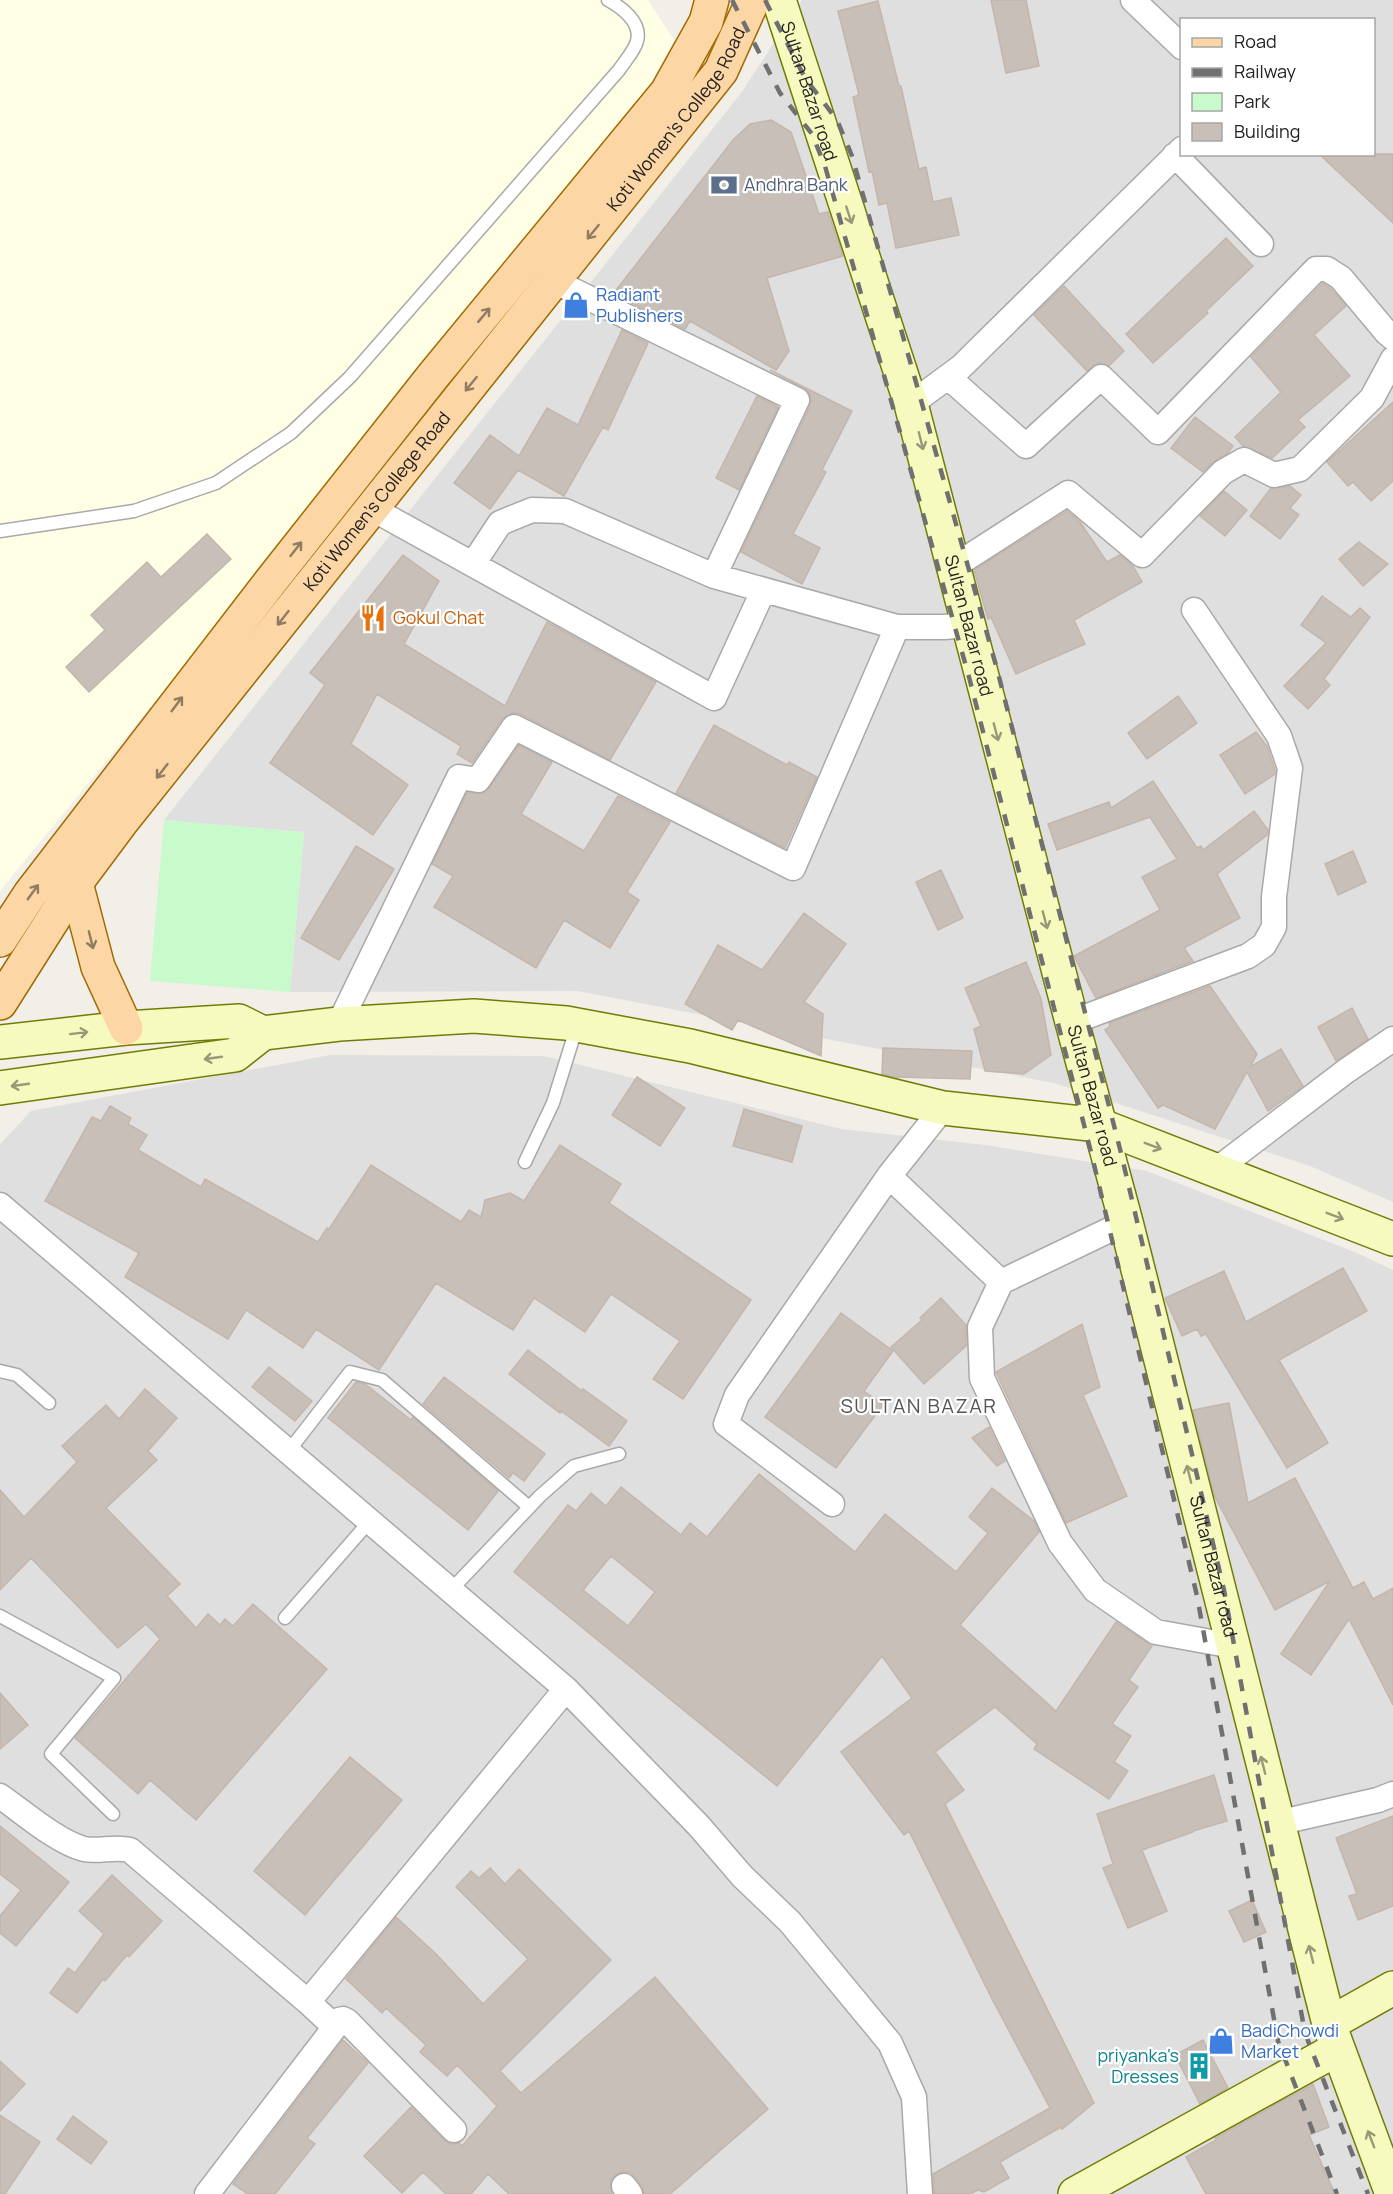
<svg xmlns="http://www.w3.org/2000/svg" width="1393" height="2194" viewBox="0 0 1393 2194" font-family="Manrope,sans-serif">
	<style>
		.residential { fill: #e0dfdf; fill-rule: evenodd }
		.education { fill: #ffffe5 }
		.park { fill: #c8facc }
		.building { fill: #c7bfb8; stroke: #c4b6ab; stroke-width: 1.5; fill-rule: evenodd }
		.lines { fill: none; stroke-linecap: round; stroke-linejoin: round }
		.lane-casing { stroke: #a9a9a9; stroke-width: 15 }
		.street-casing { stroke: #a9a9a9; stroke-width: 27 }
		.secondary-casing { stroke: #707d05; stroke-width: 36 }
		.primary-casing { stroke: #a06b00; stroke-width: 36 }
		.lane { stroke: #fff; stroke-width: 12 }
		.street { stroke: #fff; stroke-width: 24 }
		.secondary { stroke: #f7fabf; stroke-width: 33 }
		.primary { stroke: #fcd6a4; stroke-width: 33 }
		.rail { stroke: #707070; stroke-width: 4.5; stroke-dasharray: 12 12; stroke-linecap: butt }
		.oneway { stroke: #979978 }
		.oneway2 { stroke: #8f7c63 }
		.labels { text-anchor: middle; stroke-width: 4.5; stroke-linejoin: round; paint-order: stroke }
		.street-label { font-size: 18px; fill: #222; stroke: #fff }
		.service-label { font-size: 18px; fill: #4e5e75; stroke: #fff; text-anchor: start }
		.shop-label { font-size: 18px; fill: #366cbe; stroke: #fff; text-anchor: start }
		.food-label { font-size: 18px; fill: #c56008; stroke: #fff; text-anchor: start }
		.culture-label { font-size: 18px; fill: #0d838f; stroke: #fff; text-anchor: end }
		.neighbourhood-label { font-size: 20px; letter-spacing: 1.5px; fill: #555; stroke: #fff }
	</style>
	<rect width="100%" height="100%" fill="#f2efe9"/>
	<path class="residential" d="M802 0H1393V1202L1310 1166 1054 1083 578 991 290 992 304 832 164 820 741 93ZM1182 20H1374V154H1182Z
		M330 1055 544 1056 842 1129 985 1145 1147 1171 1357 1253 1393 1270V2194H0V1144L31 1111Z"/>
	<path class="education" d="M0 0H648L674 40 633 117 0 891Z"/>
	<path class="park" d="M164 820 304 832 290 992 150 981Z"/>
	<path class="building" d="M991 0H1026L1039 66 1006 73Z
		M878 1 899 86H901L919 169 926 167 933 202 951 198 959 235 896 248 887 203 879 205 872 171 869 172 853 97 859 95 838 11Z
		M771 120 791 132 819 214 828 212 843 256 767 278 789 351 776 370 690 321 685 329 613 294 733 140 750 124Z
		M1319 154H1393V223Z
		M1226 238 1253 266 1206 311 1208 313 1153 363 1126 334Z
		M1323 283 1331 289 1346 306 1314 335 1350 376 1298 420 1305 427 1272 458 1243 446 1235 437 1281 392 1251 357Z
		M1064 286 1124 351 1109 366 1098 363 1087 371 1034 315Z
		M622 330 648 343 608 430 603 427 564 496 518 470 490 509 454 483 490 435 519 456 547 408 578 425Z
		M770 370 852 411 822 470 826 472 793 534 820 548 802 584 741 552 810 406 811 399 809 393 804 388Z
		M757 396 778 407 739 490 716 478Z
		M1393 402V481L1371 501 1353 482 1348 486 1327 462Z
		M1195 417 1233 446 1228 453 1213 462 1203 472 1171 448Z
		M1290 486 1301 495 1290 508 1299 515 1280 539 1250 516 1271 488Z
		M1224 491 1247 510 1225 536 1200 516Z
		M1067 511 1080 522 1107 562 1120 555 1133 566 1142 582 1074 620 1085 644 1016 674 991 617 988 619 974 570Z
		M207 534 231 559 89 692 66 667 105 630 91 615 147 562 161 577Z
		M1359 542 1388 564 1363 586 1339 559Z
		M403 555 439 581 404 644 505 706 547 622 656 682 610 760 520 714 513 713 502 719 472 763 457 754 461 746 377 694 351 744 408 785 373 835 270 763 325 685 310 673Z
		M1322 596 1351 617 1360 608 1370 617 1324 679 1330 685 1308 709 1284 686 1326 643 1301 625Z
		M1178 696 1197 723 1147 759 1128 733Z
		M714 725 787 765 789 762 817 777 785 848 676 793Z
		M1256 732 1267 746 1275 770V774L1245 794 1220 755Z
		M519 745 552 762 521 814 584 851 618 796 670 822 627 892 639 900 610 948 564 920 536 968 434 907 453 876 432 864 467 793H483L489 788Z
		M1153 781 1197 848 1201 846 1203 850 1254 811 1268 830 1267 835 1217 874 1240 918 1184 948 1193 961 1096 998 1074 956 1160 910 1142 877 1177 859 1150 817 1057 850 1048 824 1109 802 1111 808Z
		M356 846 394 869 339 960 301 938Z
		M1353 851 1366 882 1338 895 1325 864Z
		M941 870 963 918 938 930 916 882Z
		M804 913 846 944 804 1002 823 1014 821 1056 738 1020 732 1030 685 1004 718 945 762 970Z
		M1026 962 1041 999 1051 1055 1024 1074 985 1071 974 1029 981 1026 965 988Z
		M1210 986 1257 1054 1250 1067 1281 1049 1303 1086 1268 1111 1247 1072 1215 1129 1163 1105 1158 1108 1105 1030 1110 1026 1109 1023Z
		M1352 1008 1368 1039 1336 1061 1318 1027Z
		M883 1048 972 1051 970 1079 894 1077 882 1074Z
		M637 1077 685 1108 660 1146 612 1115Z
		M110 1106 131 1118 128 1124 147 1135 138 1150 201 1187 205 1179 318 1242 327 1228 329 1229 371 1165 461 1222 469 1210 481 1217 485 1200 510 1193 524 1201 560 1145 621 1184 609 1203 751 1300 683 1399 653 1379 680 1341 611 1294 585 1332 534 1298 513 1330 436 1283 379 1370 316 1329 303 1348 246 1310 228 1339 125 1277 139 1253 45 1201 92 1117 101 1121Z
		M744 1109 802 1126 792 1162 733 1146Z
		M1343 1268 1367 1311 1279 1360 1328 1443 1287 1468 1206 1334 1201 1336 1197 1329 1182 1336 1165 1298 1224 1271 1246 1322Z
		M941 1298 966 1325V1346L924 1384 891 1347 922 1320 920 1318Z
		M841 1313 893 1351 864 1391 883 1405 836 1468 765 1417Z
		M1082 1324 1100 1387 1083 1395 1127 1496 1066 1523 996 1372Z
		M528 1350 582 1391 583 1389 627 1421 609 1446 561 1411 560 1413 509 1374Z
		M269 1367 312 1401 295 1421 252 1387Z
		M444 1377 545 1454 524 1481 513 1473 509 1478 423 1404Z
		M356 1382 365 1384 411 1420 413 1417 498 1491 468 1530 328 1418Z
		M145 1389 177 1418 148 1451 157 1460 106 1508 180 1584 167 1596 196 1628 208 1614 220 1625 225 1619 233 1626 253 1604 327 1669 196 1820 150 1780 138 1794 75 1738 160 1639 146 1624 118 1648 31 1558 0 1590V1490L24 1517 77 1462 62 1446 106 1405 119 1419Z
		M1229 1403 1248 1503 1295 1478 1353 1588 1364 1582 1373 1599 1393 1588V1705L1349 1619 1311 1675 1281 1654 1330 1581 1275 1610 1214 1495 1193 1410Z
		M989 1427 1005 1461 997 1466 972 1438Z
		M759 1474 855 1552 885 1514 956 1572 988 1533 969 1517 992 1488 1034 1521 1039 1532 960 1625 1056 1711 1116 1622 1152 1646 1129 1680 1138 1687 1112 1724 1131 1736 1114 1762 1128 1771 1109 1799 1034 1749 1037 1744 995 1707 935 1752 964 1790 945 1804 1094 2103 1062 2129 1061 2127 1000 2162 1009 2178 984 2192 978 2190 970 2194H934L933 2174 1050 2108 991 1997 909 1831 904 1835 841 1752 912 1698 882 1656 777 1786 514 1572 568 1505 576 1511 591 1493 606 1506 621 1487 681 1535 690 1523 707 1537ZM611 1556 655 1592 628 1626 583 1590Z
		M0 1693 28 1725 0 1749Z
		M350 1757 402 1800 305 1915 254 1871Z
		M1214 1775 1227 1821 1193 1831V1832L1142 1850 1167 1911 1128 1928 1103 1868 1113 1864 1097 1814Z
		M1393 1816V1906L1358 1920 1349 1896 1357 1894 1336 1838Z
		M0 1826 69 1882 16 1946 0 1933V1916L21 1890 0 1874Z
		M490 1868 505 1884 519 1869 611 1960 500 2071 521 2093 655 1977 768 2109 670 2194H644L642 2186 635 2177 630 2173 623 2172 616 2174 611 2180 610 2187 612 2194H509L488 2174 471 2194H446L423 2172 402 2193 364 2156 411 2107 444 2140 451 2144 459 2143 462 2146 497 2106 457 2065 447 2076 420 2052 426 2045 386 2008 382 2013 346 1979 396 1917 436 1954 483 2004 528 1959 456 1887 471 1871 479 1878Z
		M112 1875 162 1921 129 1957 127 1955 105 1981 103 1979 77 2013 50 1993 68 1968 75 1973 104 1934 79 1911Z
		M1252 1900 1266 1932 1244 1942 1229 1911Z
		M343 2040 368 2063 307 2138 315 2144 275 2194H248L233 2184Z
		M1203 2040 1228 2088 1200 2104 1175 2055Z
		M0 2061 25 2084 0 2111Z
		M1313 2084 1329 2127 1309 2135 1335 2194H1206L1186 2157 1216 2140 1215 2138Z
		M0 2115 40 2142 5 2194H0Z
		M73 2116 107 2142 91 2164 57 2139Z"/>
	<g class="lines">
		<defs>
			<path id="lane" d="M0 531 134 511 216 483 291 433 350 377 619 70C625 61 635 50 637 41 642 22 621 7 608 0
				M525 1162 553 1103 577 1026
				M0 1371 17 1375 49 1403
				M288 1452 350 1372 382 1380 529 1507
				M450 1591 540 1496 574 1466 619 1454
				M0 1616 114 1678 51 1754 113 1814
				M285 1618 369 1522"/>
			<path id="street" d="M1133 0 1182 47
				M1175 155 1261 244
				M554 281 797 400 714 576 897 627H944L968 625
				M948 377 1026 446 1101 377 1158 432 1316 269H1327L1341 278 1387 333 1393 338
				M911 404 961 367 1182 149
				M371 508 714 698 763 591
				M473 564 500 523 532 510 565 511 714 576
				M953 567 1068 493 1142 555 1223 472 1244 460 1274 475 1300 469 1372 398 1393 359
				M1072 1022 1248 956 1264 945 1274 927V897L1290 768 1279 736 1194 610
				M339 1024 459 777 478 780 514 727 793 868 897 627
				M1216 1170 1346 1071 1393 1039
				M889 1176 1001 1282
				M0 1205 566 1689 699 1826 742 1876 790 1922 890 2043 914 2097 920 2194
				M1126 1222 1001 1282 980 1327 982 1378 1060 1543 1095 1590 1156 1632 1233 1646
				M832 1504 726 1424 737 1395 889 1176 943 1108
				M0 1796C23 1812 57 1842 84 1849 99 1852 115 1846 130 1850L308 2002
				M1277 1823 1378 1800 1393 1794
				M335 2027 339 2020 343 2019 347 2021 454 2130
				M624 2186 630 2194
				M207 2194 335 2027 308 2002 566 1689"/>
			<g id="secondary">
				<path id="s1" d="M779 0 911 404 1072 1022 1126 1222 1329 2024 1392 2194"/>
				<path d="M0 1042 126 1028 239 1021 263 1033"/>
				<path d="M0 1088 235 1055 263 1033 339 1024 474 1016 566 1023 690 1046 943 1108 1099 1125 1393 1239"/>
				<path d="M1329 2024 1393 1988"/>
				<path d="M1075 2194 1337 2049"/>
			</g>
			<g id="primary">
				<path d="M76 883 98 967 126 1028"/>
				<path d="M0 940 30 894 271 581 433 376 667 92 706 22 712 0"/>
				<path id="s2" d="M0 1003 76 883 123 820 721 71 753 0"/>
			</g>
		</defs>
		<use href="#lane" class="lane-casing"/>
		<use href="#street" class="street-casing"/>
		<use href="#secondary" class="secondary-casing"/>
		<use href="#primary" class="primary-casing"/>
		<use href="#lane" class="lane"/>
		<use href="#street" class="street"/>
		<use href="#secondary" class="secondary"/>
		<use href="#primary" class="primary"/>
		<path class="rail" d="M732 0 780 93 812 134 825 166 969 677 1092 1156 1197 1596 1278 2041 1337 2194
			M765 0 805 78 837 120 852 156 997 669 1120 1149 1224 1590 1305 2033 1368 2194"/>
	</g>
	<defs><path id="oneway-shaft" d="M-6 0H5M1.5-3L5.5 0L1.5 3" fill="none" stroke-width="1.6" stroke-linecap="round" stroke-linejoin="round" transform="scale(1.5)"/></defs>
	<g class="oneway">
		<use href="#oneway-shaft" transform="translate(849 215) rotate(72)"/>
		<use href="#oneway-shaft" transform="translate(921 441) rotate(76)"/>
		<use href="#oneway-shaft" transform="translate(996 732) rotate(75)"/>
		<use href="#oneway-shaft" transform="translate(1045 920) rotate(75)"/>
		<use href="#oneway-shaft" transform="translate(79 1033) rotate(-7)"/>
		<use href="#oneway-shaft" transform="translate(213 1058) rotate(172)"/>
		<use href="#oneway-shaft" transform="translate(20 1085) rotate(172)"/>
		<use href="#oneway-shaft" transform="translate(1153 1146) rotate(21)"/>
		<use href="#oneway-shaft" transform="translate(1335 1216) rotate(21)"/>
		<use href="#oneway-shaft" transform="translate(1189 1474) rotate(-104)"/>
		<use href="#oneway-shaft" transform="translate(1263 1765) rotate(-104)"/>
		<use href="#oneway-shaft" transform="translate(1311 1954) rotate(-104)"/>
		<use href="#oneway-shaft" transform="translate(1371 2139) rotate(-111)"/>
	</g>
	<g class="oneway2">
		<use href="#oneway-shaft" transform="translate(593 232) rotate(129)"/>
		<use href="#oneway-shaft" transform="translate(484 315) rotate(-50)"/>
		<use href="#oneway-shaft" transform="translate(471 384) rotate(129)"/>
		<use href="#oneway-shaft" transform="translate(296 549) rotate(-52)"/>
		<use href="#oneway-shaft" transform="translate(283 618) rotate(128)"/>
		<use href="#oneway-shaft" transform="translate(177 704) rotate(-53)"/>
		<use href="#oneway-shaft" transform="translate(162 771) rotate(128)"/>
		<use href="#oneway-shaft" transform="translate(33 892) rotate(-54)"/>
		<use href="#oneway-shaft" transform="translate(91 940) rotate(76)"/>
	</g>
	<defs>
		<symbol id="bank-bare" viewBox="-9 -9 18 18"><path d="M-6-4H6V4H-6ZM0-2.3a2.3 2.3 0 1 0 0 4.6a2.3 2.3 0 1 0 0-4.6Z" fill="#5c6f8a" stroke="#fff" stroke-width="2.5" paint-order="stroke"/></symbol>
		<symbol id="shop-bare" viewBox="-9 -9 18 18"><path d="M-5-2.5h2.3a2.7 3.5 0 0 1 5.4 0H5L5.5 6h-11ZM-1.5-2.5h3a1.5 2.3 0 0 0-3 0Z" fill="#3f7fe0" stroke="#fff" stroke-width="2.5" paint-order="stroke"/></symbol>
		<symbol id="restaurant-bare" viewBox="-9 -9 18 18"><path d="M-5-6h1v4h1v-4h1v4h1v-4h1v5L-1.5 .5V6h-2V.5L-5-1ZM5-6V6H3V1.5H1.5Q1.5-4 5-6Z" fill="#e8710a" stroke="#fff" stroke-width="2.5" paint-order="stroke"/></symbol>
		<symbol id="building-bare" viewBox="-9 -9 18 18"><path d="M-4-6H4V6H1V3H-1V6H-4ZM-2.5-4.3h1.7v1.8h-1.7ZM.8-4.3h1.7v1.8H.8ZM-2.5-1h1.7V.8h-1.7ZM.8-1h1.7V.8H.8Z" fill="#0f9aa8" stroke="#fff" stroke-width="2.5" paint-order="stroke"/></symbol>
	</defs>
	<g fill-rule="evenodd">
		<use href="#bank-bare" x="705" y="166" width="38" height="38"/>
		<use href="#shop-bare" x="557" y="286" width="38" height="38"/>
		<use href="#restaurant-bare" x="354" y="599" width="38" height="38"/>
		<use href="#shop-bare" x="1202" y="2022" width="38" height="38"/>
		<use href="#building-bare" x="1180" y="2047" width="38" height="38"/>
	</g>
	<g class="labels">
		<g class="street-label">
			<text dy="6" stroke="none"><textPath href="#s1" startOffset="96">Sultan Bazar road</textPath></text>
			<text dy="6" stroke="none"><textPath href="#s2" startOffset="1114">Koti Women's College Road</textPath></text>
			<text dy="6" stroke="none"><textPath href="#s2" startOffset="628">Koti Women's College Road</textPath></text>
			<text dy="6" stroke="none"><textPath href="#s1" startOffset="654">Sultan Bazar road</textPath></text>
			<text dy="6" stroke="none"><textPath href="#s1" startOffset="1140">Sultan Bazar road</textPath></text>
			<text dy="6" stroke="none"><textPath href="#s1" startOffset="1626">Sultan Bazar road</textPath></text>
		</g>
		<g class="service-label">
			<text x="744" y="191">Andhra Bank</text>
		</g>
		<g class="shop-label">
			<text x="596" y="301">Radiant<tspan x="596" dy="21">Publishers</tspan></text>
			<text x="1241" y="2037">BadiChowdi<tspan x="1241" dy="21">Market</tspan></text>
		</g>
		<g class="food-label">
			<text x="393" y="624">Gokul Chat</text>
		</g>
		<g class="culture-label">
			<text x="1179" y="2062">priyanka's<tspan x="1179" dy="21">Dresses</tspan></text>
		</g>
		<g class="neighbourhood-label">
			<text x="919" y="1413">SULTAN BAZAR</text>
		</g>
	</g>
	<rect x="1180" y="18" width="195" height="138" fill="#ffffff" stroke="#a7a7a7" stroke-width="1.5"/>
	<rect x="1192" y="38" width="30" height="9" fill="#fcd6a4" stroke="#a7a7a7" stroke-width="1.5"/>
	<text x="1234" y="48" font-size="18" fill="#222222">Road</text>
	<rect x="1192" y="68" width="30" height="9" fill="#707070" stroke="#a7a7a7" stroke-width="1.5"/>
	<text x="1234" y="78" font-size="18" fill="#222222">Railway</text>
	<rect x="1192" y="93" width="30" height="18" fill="#c8facc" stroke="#a7a7a7" stroke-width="1.5"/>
	<text x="1234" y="108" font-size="18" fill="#222222">Park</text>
	<rect x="1192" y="123" width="30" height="18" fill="#c7bfb8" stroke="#a7a7a7" stroke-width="1.5"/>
	<text x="1234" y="138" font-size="18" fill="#222222">Building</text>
</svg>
